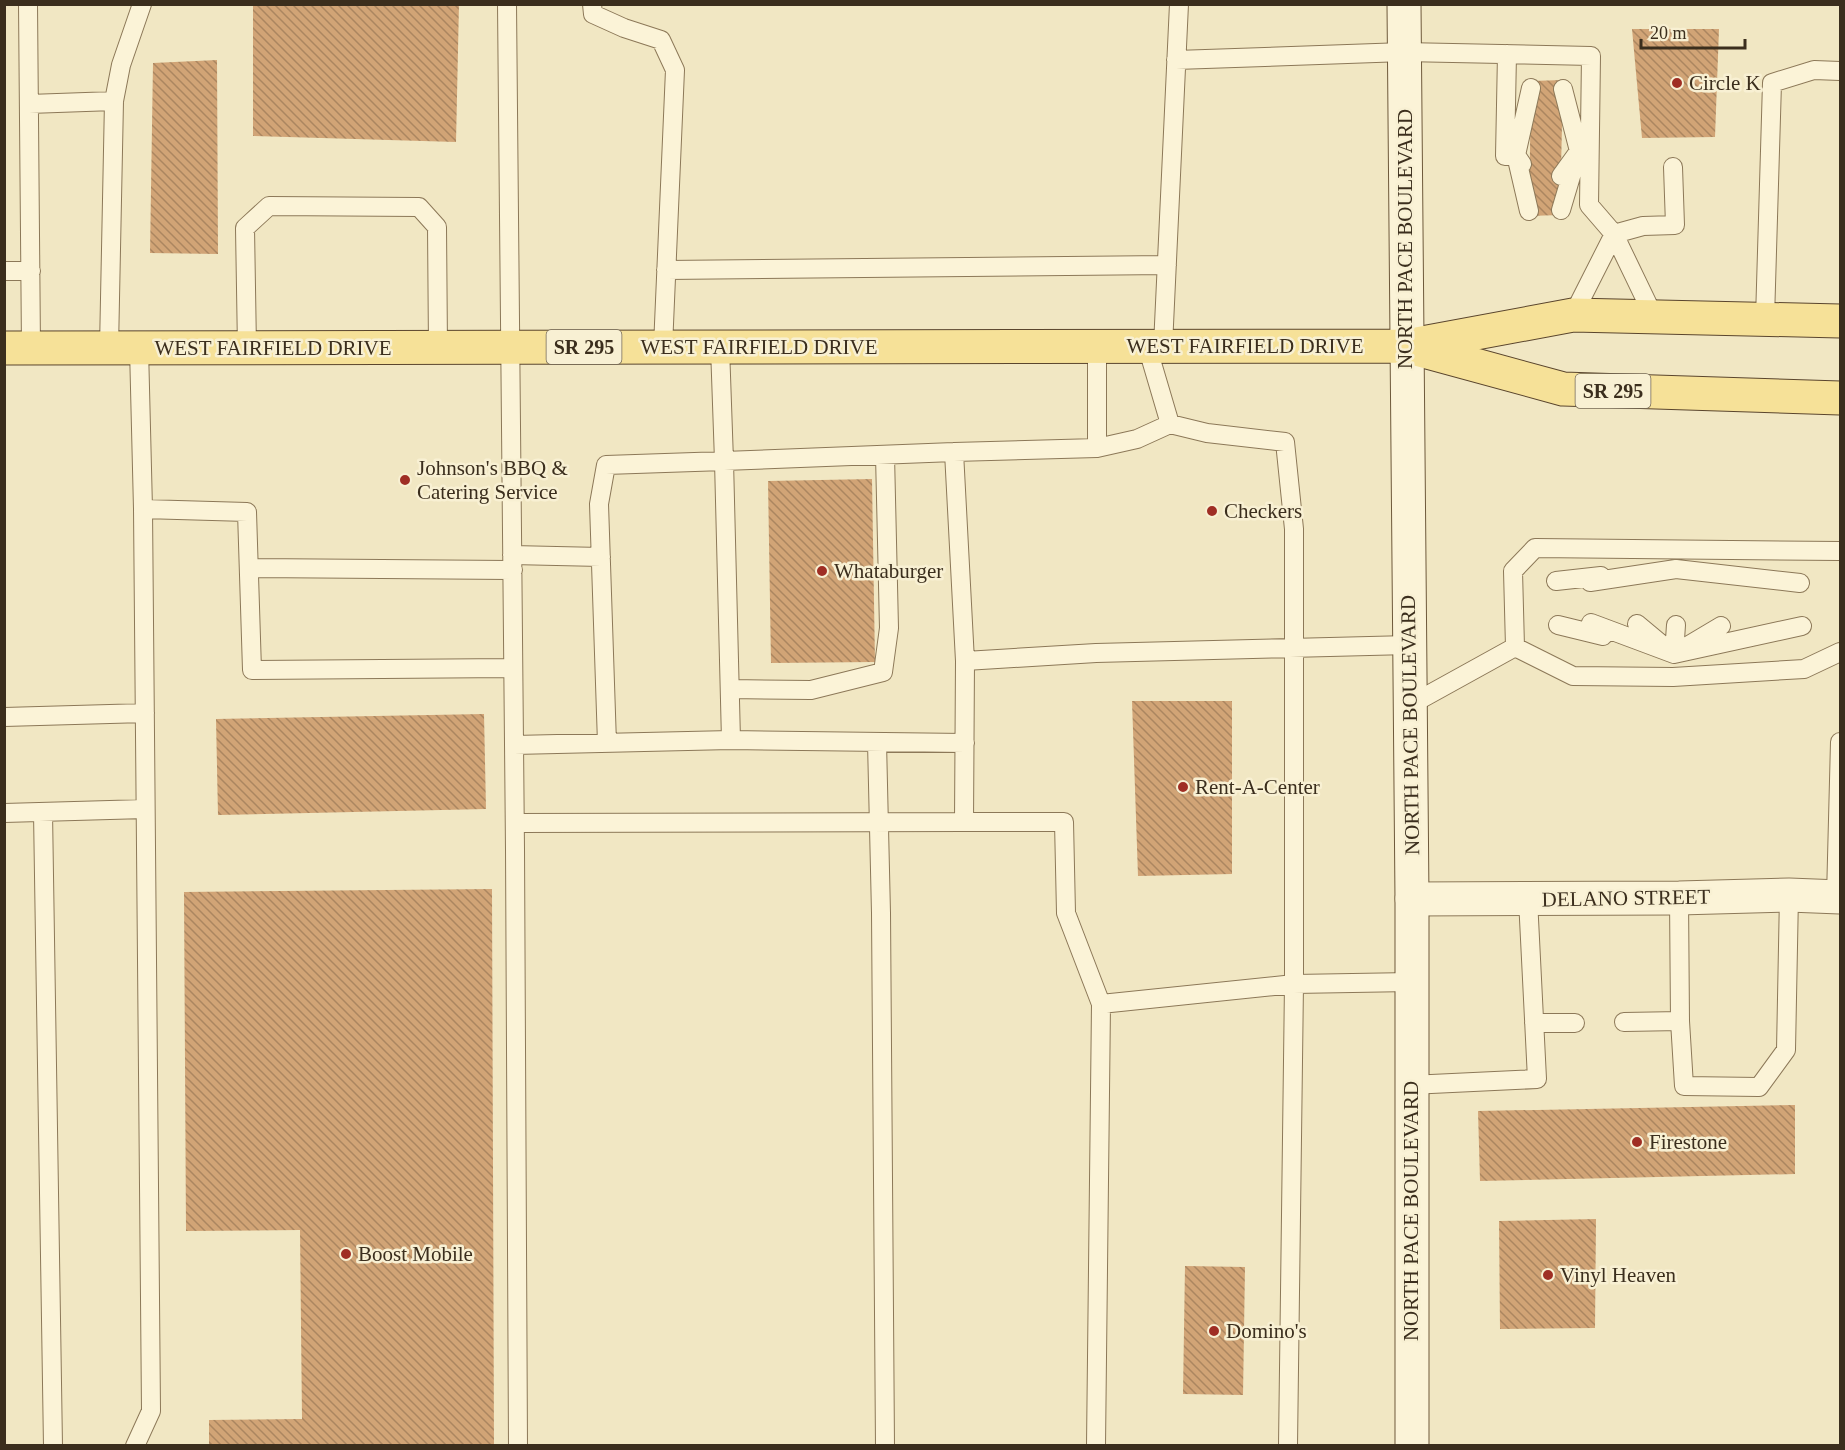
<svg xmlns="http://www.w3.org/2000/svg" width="1845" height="1450" viewBox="0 0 1845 1450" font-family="'Times New Roman',serif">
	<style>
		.building { fill: url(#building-back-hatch) }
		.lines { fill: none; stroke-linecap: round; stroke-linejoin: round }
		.service-casing { stroke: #8c7858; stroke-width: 20 }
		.minor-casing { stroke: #8c7858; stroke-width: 35 }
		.secondary-casing { stroke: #6e593b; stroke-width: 35 }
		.primary-casing { stroke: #5a452d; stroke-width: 35 }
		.service { stroke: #fbf3d7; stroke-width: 18 }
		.minor { stroke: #fbf3d7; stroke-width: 33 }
		.secondary { stroke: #fbf3d7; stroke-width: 33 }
		.primary { stroke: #f6e198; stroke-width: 33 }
		.poi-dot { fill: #9f2e24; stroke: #f8f0d3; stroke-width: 2 }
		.labels { text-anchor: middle; stroke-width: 5; stroke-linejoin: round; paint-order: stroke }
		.shield { fill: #f8f0d3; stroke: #746854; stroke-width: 1.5 }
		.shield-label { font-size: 20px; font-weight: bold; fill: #3b2e1d }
		.poi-label { font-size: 21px; fill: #3b2e1d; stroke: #f8f0d3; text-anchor: start }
		.street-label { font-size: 21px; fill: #3b2e1d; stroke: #f8f0d3 }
	</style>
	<defs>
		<pattern id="building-back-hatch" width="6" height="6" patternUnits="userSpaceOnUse" patternTransform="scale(1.5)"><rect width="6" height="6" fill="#d1a476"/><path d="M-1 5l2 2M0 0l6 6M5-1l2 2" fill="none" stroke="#ab8660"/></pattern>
	</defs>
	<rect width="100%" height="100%" fill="#f1e7c3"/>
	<path class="building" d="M253 4H459L456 142 253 136Z
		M1632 29H1719L1715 137 1642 138Z
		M217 60 218 254 150 253 153 63Z
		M1563 80 1560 215 1529 216 1531 81Z
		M872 479 875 662 771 663 768 481Z
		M1132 701H1232V874L1138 876Z
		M484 714 486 809 218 815 216 719Z
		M492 889 494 1446H209V1420L302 1419 300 1230 186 1231 184 892Z
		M1795 1105V1174L1480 1181 1478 1111Z
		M1596 1219 1595 1328 1500 1329 1499 1221Z
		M1185 1266 1245 1267 1243 1395 1183 1394Z"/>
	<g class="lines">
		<defs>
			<path id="service" d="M28 4 31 348
				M507 4 515 849 518 1446
				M592 4 593 14 624 28 661 40 675 70 663 347
				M1507 54 1505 156 1516 155 1529 211
				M1176 60 1404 52 1591 56 1589 205 1614 234 1654 317
				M29 104 114 101
				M1522 164 1516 155 1531 88
				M1561 176 1579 151 1563 89
				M1561 210 1575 163
				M666 270 1167 265
				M4 271H31
				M1573 315 1614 234 1643 226 1675 225 1673 167
				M1765 319 1772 83 1814 70 1840 71
				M1147 346 1170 424 1207 433 1285 442 1294 529V984L1288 1446
				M1163 346 1179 4
				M109 348 114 101 121 65 142 4
				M139 348 143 509 247 512 252 670 513 668
				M247 348 245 228 269 206 419 207 437 227 438 347
				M1097 448V346
				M512 555 601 557
				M249 568 513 570
				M1556 581 1601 576
				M1590 582 1676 569 1800 583
				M1591 623 1674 654 1802 626
				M1637 624 1661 644
				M1558 625 1603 636
				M1676 625 1674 654 1721 626
				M1515 647 1513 571 1535 548 1840 551
				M1515 647 1573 676 1673 677 1804 669 1840 652
				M965 661 954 452 1097 448 1137 439 1170 424
				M730 689 811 690 883 672 889 628 885 455
				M1410 705 1515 647
				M4 717 145 713
				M731 740 724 461 954 452
				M877 742 881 913 885 1446
				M607 743 599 504 606 465 724 461 720 347
				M514 745 731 740 965 743
				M43 812 53 1446
				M4 813 145 809
				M515 823 964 822
				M1836 897 1840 742
				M1679 898 1680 1021 1684 1086 1759 1087 1786 1050 1789 895
				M1101 1004 1294 984 1411 982
				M1624 1022 1680 1021
				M1534 1023H1575
				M1410 1085 1537 1079 1528 899
				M135 1446 151 1411 143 509
				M1096 1446 1101 1004 1066 913 1064 822H964L965 661 1096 653 1409 645"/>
			<path id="minor" d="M1412 899 1679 898 1789 895 1840 897"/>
			<path id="secondary" d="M1404 4 1412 899V1446"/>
			<path id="primary" d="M4 348 1406 346 1573 315 1840 321
				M1413 348 1563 389 1840 398"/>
		</defs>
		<use href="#service" class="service-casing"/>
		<use href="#minor" class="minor-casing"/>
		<use href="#secondary" class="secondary-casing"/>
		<use href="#primary" class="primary-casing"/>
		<use href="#service" class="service"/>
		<use href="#minor" class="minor"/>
		<use href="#secondary" class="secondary"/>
		<use href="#primary" class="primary"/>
	</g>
	<g class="poi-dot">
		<circle cx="1677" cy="83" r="6"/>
		<circle cx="405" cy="480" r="6"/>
		<circle cx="1212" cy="511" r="6"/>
		<circle cx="822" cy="571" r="6"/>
		<circle cx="1183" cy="787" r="6"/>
		<circle cx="1637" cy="1142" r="6"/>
		<circle cx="346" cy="1254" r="6"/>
		<circle cx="1548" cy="1275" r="6"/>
		<circle cx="1214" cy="1331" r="6"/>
	</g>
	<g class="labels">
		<g class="shield">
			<rect x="546.5" y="330" width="75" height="34" rx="4.5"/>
			<rect x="1575.5" y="374" width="75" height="34" rx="4.5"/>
		</g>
		<g class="shield-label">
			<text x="584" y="354">SR 295</text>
			<text x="1613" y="398">SR 295</text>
		</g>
		<g class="poi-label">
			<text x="1689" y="90">Circle K</text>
			<text x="417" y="475">Johnson's BBQ &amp;<tspan x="417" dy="24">Catering Service</tspan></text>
			<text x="1224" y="518">Checkers</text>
			<text x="834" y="578">Whataburger</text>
			<text x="1195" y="794">Rent-A-Center</text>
			<text x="1649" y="1149">Firestone</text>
			<text x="358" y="1261">Boost Mobile</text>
			<text x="1560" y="1282">Vinyl Heaven</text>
			<text x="1226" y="1338">Domino's</text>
		</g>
		<g class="street-label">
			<text transform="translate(1405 239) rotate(-90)" y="7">NORTH PACE BOULEVARD</text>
			<text x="1245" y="353">WEST FAIRFIELD DRIVE</text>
			<text x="759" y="354">WEST FAIRFIELD DRIVE</text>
			<text x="273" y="355">WEST FAIRFIELD DRIVE</text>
			<text transform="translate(1410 725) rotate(-91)" y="7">NORTH PACE BOULEVARD</text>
			<text transform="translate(1626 898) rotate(-1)" y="7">DELANO STREET</text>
			<text transform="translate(1411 1211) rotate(-90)" y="7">NORTH PACE BOULEVARD</text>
		</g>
	</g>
	<rect width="1845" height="1450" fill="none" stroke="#3b2e1d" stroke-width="12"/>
	<path d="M1641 39v9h104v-9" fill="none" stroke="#3b2e1d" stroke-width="3"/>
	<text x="1650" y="39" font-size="18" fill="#3b2e1d" stroke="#f8f0d3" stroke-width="4.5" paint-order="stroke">20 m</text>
</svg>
